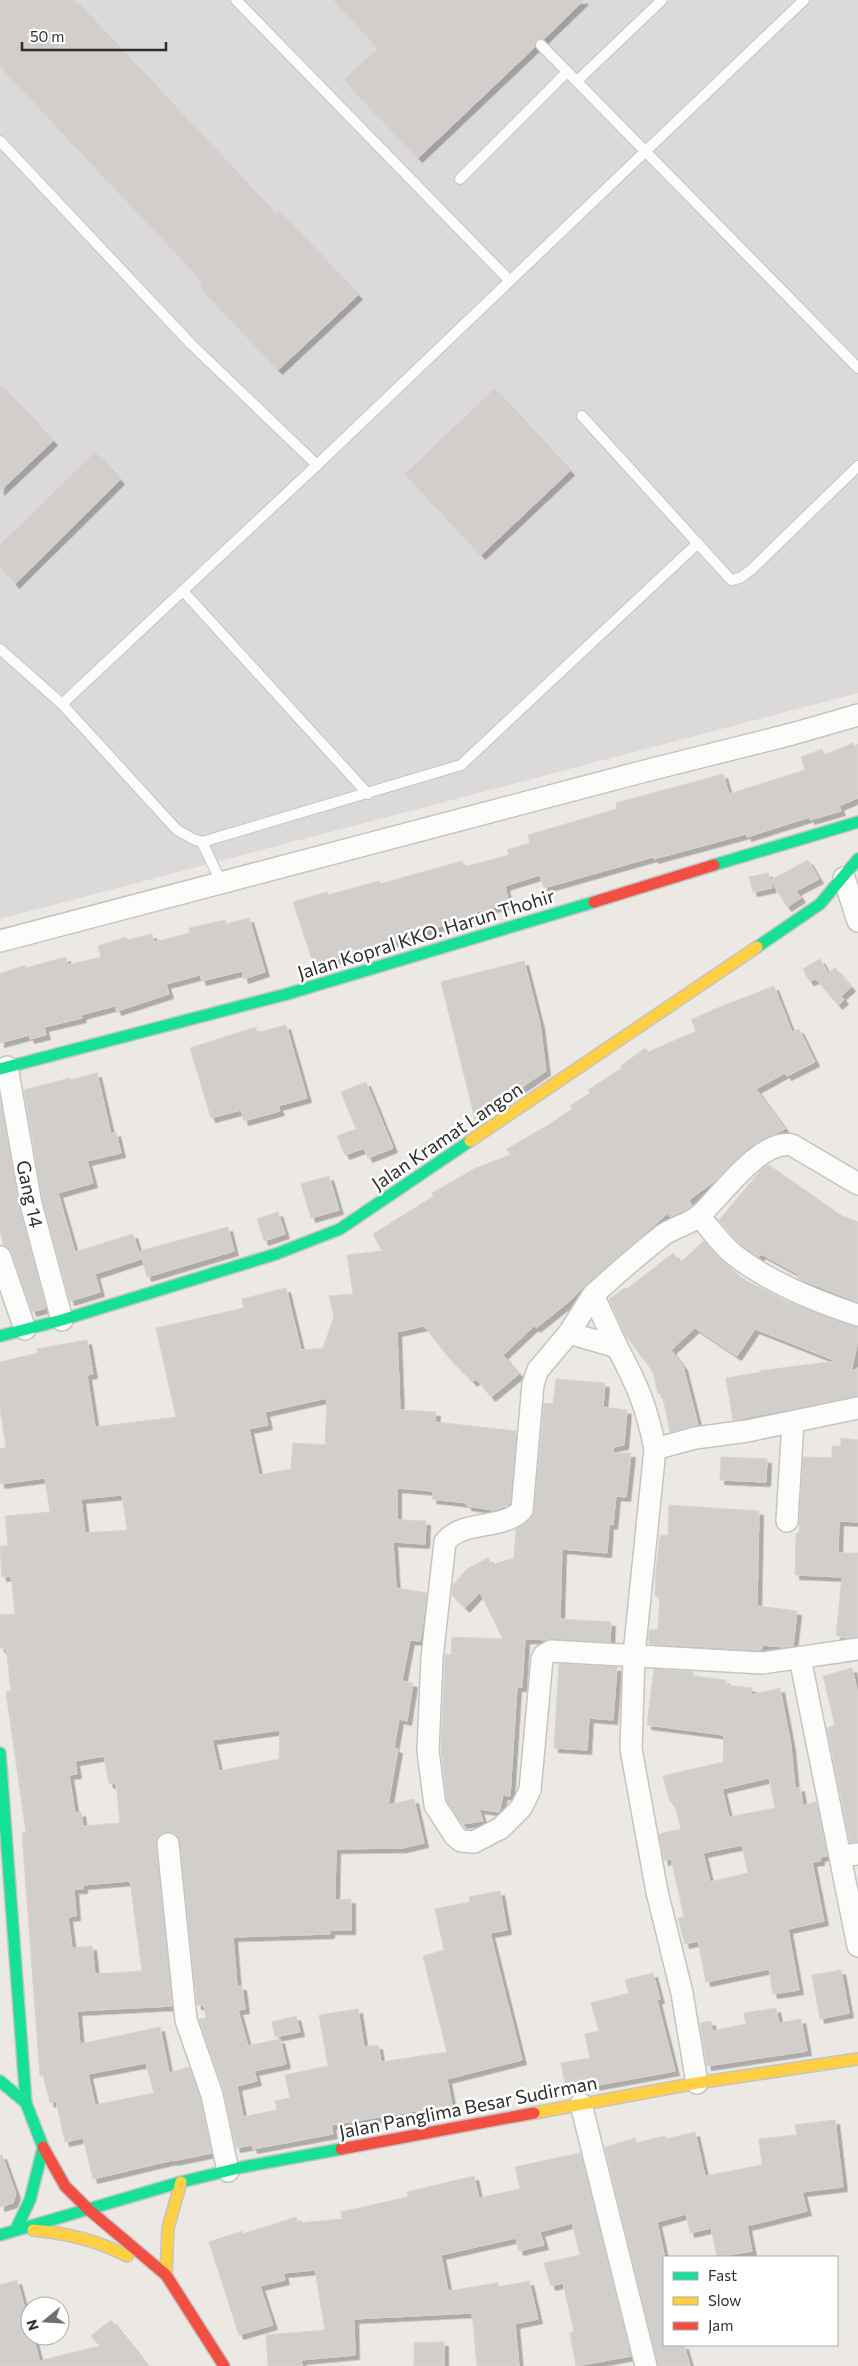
<svg xmlns="http://www.w3.org/2000/svg" width="858" height="2366" viewBox="0 0 858 2366" font-family="Commissioner,sans-serif">
	<style>
		.industrial { fill: #dcd9db }
		.building { fill: #d1cecb; stroke: #d7d4d0; fill-rule: evenodd; filter: url(#shadow) }
		.lines { fill: none; stroke-linecap: round; stroke-linejoin: round }
		.lane-casing { stroke: #c5c4c5; stroke-width: 12 }
		.street-casing { stroke: #c5c4c5; stroke-width: 24 }
		.fast-casing { stroke: #c5c4c5; stroke-width: 14 }
		.slow-casing { stroke: #c5c4c5; stroke-width: 14 }
		.jam-casing { stroke: #c5c4c5; stroke-width: 14 }
		.lane { stroke: #fcfcfb; stroke-width: 10 }
		.street { stroke: #fcfcfb; stroke-width: 21 }
		.fast { stroke: #16e098; stroke-width: 11 }
		.slow { stroke: #ffcf43; stroke-width: 11 }
		.jam { stroke: #f24e42; stroke-width: 11 }
		.labels { text-anchor: middle; stroke-width: 5; stroke-linejoin: round; paint-order: stroke }
		.street-label { font-size: 19px; fill: #2e2e2e; stroke: #fff }
	</style>
	<defs>
		<filter id="shadow"><feDropShadow dx="4.5" dy="4.5" stdDeviation="0" flood-color="#0004"/></filter>
	</defs>
	<rect width="100%" height="100%" fill="#ece8e4"/>
	<path class="industrial" d="M0 0H858V693L0 919Z"/>
	<path class="building" d="M0 0H74L275 214 278 211 358 295 278 370 199 286 203 282 0 66Z
		M333 0H584L544 39 537 40 535 47 418 158 344 80 378 48Z
		M0 385 53 441 0 491Z
		M494 389 570 471 481 555 405 474Z
		M95 452 120 480 15 584 0 566V545Z
		M853 743 854 746 858 744V798L839 806 841 811 810 820V817L747 837 746 834 654 859 653 857 544 888 540 875 505 886 509 904 476 912 477 916 395 939 396 941 314 966 293 902 327 892 328 895 379 881 380 884 462 861 464 867 509 855 507 850 530 843 528 835 617 809 616 803 723 774 729 794 805 770 801 757 822 749 824 755Z
		M808 860 819 879 796 891 801 898 787 907 771 880Z
		M768 873 772 888 753 892 749 877Z
		M249 918 265 972 244 979 242 971 202 981 200 975 166 984 169 994 117 1011 115 1006 81 1015 82 1018 44 1027 46 1035 30 1039 29 1035 0 1043V974L25 965 26 968 66 957 68 965 101 957 98 946 126 937 127 940 152 934 154 942 190 933 189 928 225 920 226 924Z
		M820 959 828 973 835 968 851 987 841 996 844 1000 838 1005 816 979 809 981 803 969Z
		M524 961 540 1024 546 1071 475 1119 441 982Z
		M774 986 792 1032 799 1029 815 1062 787 1076 785 1073 756 1089 785 1129 762 1139 747 1149 716 1180 689 1200 692 1206 670 1217 667 1214 593 1278 571 1300 536 1328 534 1326 503 1355 519 1374 491 1397 476 1379 473 1382 450 1359 424 1326 397 1332 400 1410 436 1412 435 1422 516 1431 510 1503 507 1506 493 1510 467 1506V1503L432 1499 433 1491 397 1488V1520L426 1521 425 1544 393 1542 396 1588 427 1593 420 1641 410 1640 402 1681 413 1683 407 1721 399 1719 394 1748 398 1749 388 1805 414 1799 424 1843 403 1848 336 1849 335 1900 351 1899V1930H330V1934L233 1937 237 1986H242L245 2009 238 2010 248 2046 280 2039 286 2064 254 2071 257 2081 237 2086 243 2117 277 2110 275 2101 290 2098 285 2075 328 2066 319 2015 358 2009 364 2047 378 2045 381 2062 447 2052 423 1956 444 1950 435 1909 470 1902 469 1897 500 1891 507 1930 490 1933 522 2060 447 2079 452 2105 331 2125 333 2134 253 2149 252 2145 236 2148 224 2091 199 2019 206 2018 204 2005H197L180 1843 174 1833 166 1832 157 1838 156 1845 172 2006 77 2011 80 2044 160 2027 169 2073 189 2067 200 2098 212 2153 173 2161V2160L93 2179 83 2138 65 2142 56 2101 50 2103 43 2075 40 2076 22 1833 26 1832 6 1692 11 1691 6 1648H0V1615L15 1614 11 1576 2 1577 0 1546H8L5 1516 50 1512 45 1478 0 1484V1449L6 1448 0 1408V1362L38 1353 37 1349 87 1340 93 1374 87 1375 95 1427 176 1417 156 1328 244 1308 242 1299 286 1288 301 1350 323 1348 334 1317 329 1296 353 1294 347 1255 382 1251 373 1234 434 1196 432 1193 476 1168 510 1155 507 1149 550 1124 572 1109 570 1106 590 1093 588 1090 622 1068 621 1066 645 1048 648 1052 696 1031 691 1020 715 1009ZM327 1398 325 1445 293 1443 291 1469 259 1475 249 1429 268 1425 265 1412ZM122 1495 127 1530 85 1533 81 1499ZM280 1730 279 1759 219 1771 212 1740ZM104 1756 109 1784 116 1783 120 1823 83 1826 81 1812 75 1813 69 1775 77 1774 75 1761ZM130 1881 142 1971 95 1974 92 1946 72 1948 68 1917 76 1916 74 1889H83V1885ZM146 2063 154 2093 95 2105 88 2074Z
		M286 1025 307 1098 278 1106 280 1111 244 1121 241 1110 211 1118 190 1048 256 1027 257 1033Z
		M97 1073 111 1134 116 1132 121 1153 87 1161 93 1183 58 1193 75 1252 133 1234 141 1259 95 1274 100 1292 70 1301 43 1201 24 1090 70 1078V1080Z
		M366 1082 393 1148 368 1158 364 1148 345 1155 337 1136 356 1129 341 1092Z
		M0 1099 19 1207 46 1308 32 1312 12 1253 4 1246 0 1231Z
		M769 1165 842 1216 858 1222V1302L797 1278 798 1274 761 1254 759 1257 737 1241 719 1220 761 1170Z
		M329 1176 339 1210 311 1218 301 1184Z
		M278 1212 285 1234 264 1241 257 1219Z
		M228 1227 234 1251 147 1277 140 1251Z
		M704 1241 720 1259 743 1279 788 1302 858 1327V1341L851 1371 858 1368V1396L733 1420 726 1378 762 1372 759 1371 836 1361 755 1329 737 1356 695 1328 671 1350 683 1366 698 1425 670 1432 662 1393 658 1394 653 1372 626 1336 609 1299 625 1288 627 1289 673 1253 680 1263Z
		M556 1379 605 1383 603 1407 627 1410 624 1445 613 1447V1453H631L626 1497 616 1496 613 1525 609 1524 607 1553 562 1549 560 1619 611 1622 610 1642 525 1639 522 1687H517L510 1796 503 1795 499 1812 479 1809 483 1821 462 1824 447 1801 441 1750 445 1654 451 1655 452 1637 503 1639 480 1592 465 1608 452 1595 453 1585 467 1569 488 1558 492 1565 514 1558 516 1529 530 1520 534 1511 544 1403 553 1404Z
		M841 1438 858 1440V1522L839 1521 838 1553H858V1637L847 1638 836 1636 842 1577 795 1575 796 1533H799L803 1457 832 1458V1446H841Z
		M721 1457 767 1459 766 1482 720 1480Z
		M669 1505 759 1511 757 1606 797 1611 793 1646 782 1647 763 1645 761 1650 649 1644V1630H658L660 1597 655 1596 656 1571 660 1535 668 1536Z
		M559 1664 617 1667 613 1720 589 1718 587 1750 554 1748Z
		M852 1668 858 1694V1842H850L827 1728 835 1725 823 1676Z
		M654 1669 693 1672V1676L726 1680V1685L752 1688 751 1695 780 1688 791 1746 795 1788 800 1787 803 1806 816 1802 827 1856 820 1857V1861L812 1862 824 1921 788 1929 799 1990 773 1994 769 1969 706 1982 698 1941 685 1944 678 1918 684 1917 671 1859 664 1861 659 1834 681 1829 674 1801 670 1802 663 1776 723 1762 724 1735 647 1725ZM769 1778 775 1808 729 1817 722 1789ZM742 1845 748 1873 710 1882 703 1853Z
		M841 1970 849 2013 820 2019 812 1975Z
		M653 1973 660 1999 657 2000 675 2071 566 2091 561 2063 590 2058 585 2034 599 2031 591 2003 629 1993 625 1980Z
		M776 2008 779 2023 801 2019 807 2051 707 2066 700 2023 711 2021 712 2031 746 2024 744 2013Z
		M296 2016 300 2032 275 2037 272 2022Z
		M835 2120 843 2187 802 2192 807 2211 747 2226 752 2251 717 2257 711 2228 690 2233 686 2214 657 2222 664 2254V2345H684L690 2366H658L605 2147 635 2138 636 2143 665 2136 666 2139 695 2132 705 2176 762 2165 759 2139 797 2135 795 2125Z
		M580 2153 631 2356 576 2366 570 2333 574 2332 563 2283 551 2286 544 2263 580 2255 572 2223 540 2232 544 2245 519 2251 516 2238 441 2255 448 2291 498 2283V2287L529 2281 538 2319 515 2324 519 2366H477L472 2313 354 2319 355 2355 301 2360 302 2366H268L266 2335 325 2330 315 2270 283 2273 285 2280 260 2286 273 2325 239 2335 209 2242 242 2231 243 2234 296 2217 298 2223 342 2219 341 2212 408 2197 407 2192 474 2176 479 2198 520 2189 515 2167Z
		M0 2155H2L16 2194 13 2203 0 2207Z
		M17 2280 30 2327V2336H33L41 2366H0V2285Z
		M111 2320 148 2366H42V2360L100 2346 91 2336Z
		M444 2342V2366H414V2343Z"/>
	<g class="lines">
		<defs>
			<path id="lane" d="M236 0 510 281
				M541 45 858 368
				M577 81 662 0
				M0 141 191 344 317 465
				M460 179 567 72
				M582 416 731 580 740 578 751 570 858 466
				M183 591 368 794
				M0 649 62 704 177 830 193 839 202 842 461 765 698 543
				M62 704 317 465 804 0
				M202 842 222 884"/>
			<path id="street" d="M844 878 858 921
				M0 941 645 771 792 734 858 715
				M7 1067 31 1204 62 1320
				M699 1216C710 1228 720 1243 733 1254 770 1283 814 1301 858 1315
				M0 1257 25 1329
				M593 1295C616 1274 639 1254 663 1235 675 1227 690 1224 700 1215 722 1195 760 1139 792 1145L858 1184
				M569 1333 617 1347C637 1384 647 1407 655 1449L634 1655 631 1749 657 1892 682 1993 697 2083
				M617 1347 593 1295 569 1333 538 1370 533 1384 522 1510C502 1531 463 1519 445 1542L432 1658 428 1751 435 1805 455 1836 461 1841 474 1842 501 1828 521 1808 530 1790 542 1659 544 1655 551 1651 762 1663 858 1649
				M655 1449 695 1438 747 1431 858 1408
				M787 1521 793 1422
				M800 1658 858 1946
				M168 1844 186 2020 212 2095 228 2171
				M840 1856 858 1854
				M581 2104 646 2366"/>
			<path id="fast" d="M714 865 858 822
				M757 947 820 904 858 859
				M0 1069 287 994 594 902
				M0 1336 62 1320 276 1254 340 1229 470 1141
				M0 1753 26 2103 43 2147
				M0 2081 26 2103
				M16 2229 30 2200 43 2148
				M0 2235 181 2182 243 2167 341 2149"/>
			<path id="slow" d="M470 1141 757 947
				M534 2113 697 2083 858 2059
				M33 2230C66 2233 97 2240 127 2256
				M166 2275 168 2228 181 2182"/>
			<path id="jam" d="M594 902 714 865
				M43 2147 65 2186 89 2210 166 2275 224 2366
				M341 2149 534 2113"/>
		</defs>
		<use href="#lane" class="lane-casing"/>
		<use href="#street" class="street-casing"/>
		<use href="#fast" class="fast-casing"/>
		<use href="#slow" class="slow-casing"/>
		<use href="#jam" class="jam-casing"/>
		<use href="#lane" class="lane"/>
		<use href="#street" class="street"/>
		<use href="#fast" class="fast"/>
		<use href="#slow" class="slow"/>
		<use href="#jam" class="jam"/>
	</g>
	<g class="labels">
		<g class="street-label">
			<text transform="translate(426 934) rotate(-17)" y="7">Jalan Kopral KKO. Harun Thohir</text>
			<text transform="translate(447 1136) rotate(-34)" y="7">Jalan Kramat Langon</text>
			<text transform="translate(30 1194) rotate(78)" y="7">Gang 14</text>
			<text transform="translate(468 2107) rotate(-11)" y="7">Jalan Panglima Besar Sudirman</text>
		</g>
	</g>
	<rect x="663" y="2256" width="175" height="90" fill="#ffffff" stroke="#ababab"/>
	<rect x="673" y="2272" width="25" height="8" fill="#16e098" stroke="#ababab"/>
	<text x="708" y="2281" font-size="15" fill="#2e2e2e">Fast</text>
	<rect x="673" y="2297" width="25" height="8" fill="#ffcf43" stroke="#ababab"/>
	<text x="708" y="2306" font-size="15" fill="#2e2e2e">Slow</text>
	<rect x="673" y="2322" width="25" height="8" fill="#f24e42" stroke="#ababab"/>
	<text x="708" y="2331" font-size="15" fill="#2e2e2e">Jam</text>
	<g transform="translate(45 2321) rotate(252)"><circle r="24" fill="#ffffff" stroke="#ababab"/>
	<path d="M0-4L9 19L0 12L-9 19Z" fill="#706f6e"/>
	<text y="-8" font-size="14" font-weight="bold" text-anchor="middle" fill="#2e2e2e">N</text>
	</g>
	<path d="M22 42v8h144v-8" fill="none" stroke="#2e2e2e" stroke-width="2.5"/>
	<text x="30" y="42" font-size="15" fill="#2e2e2e" stroke="#ffffff" stroke-width="4" paint-order="stroke">50 m</text>
</svg>
